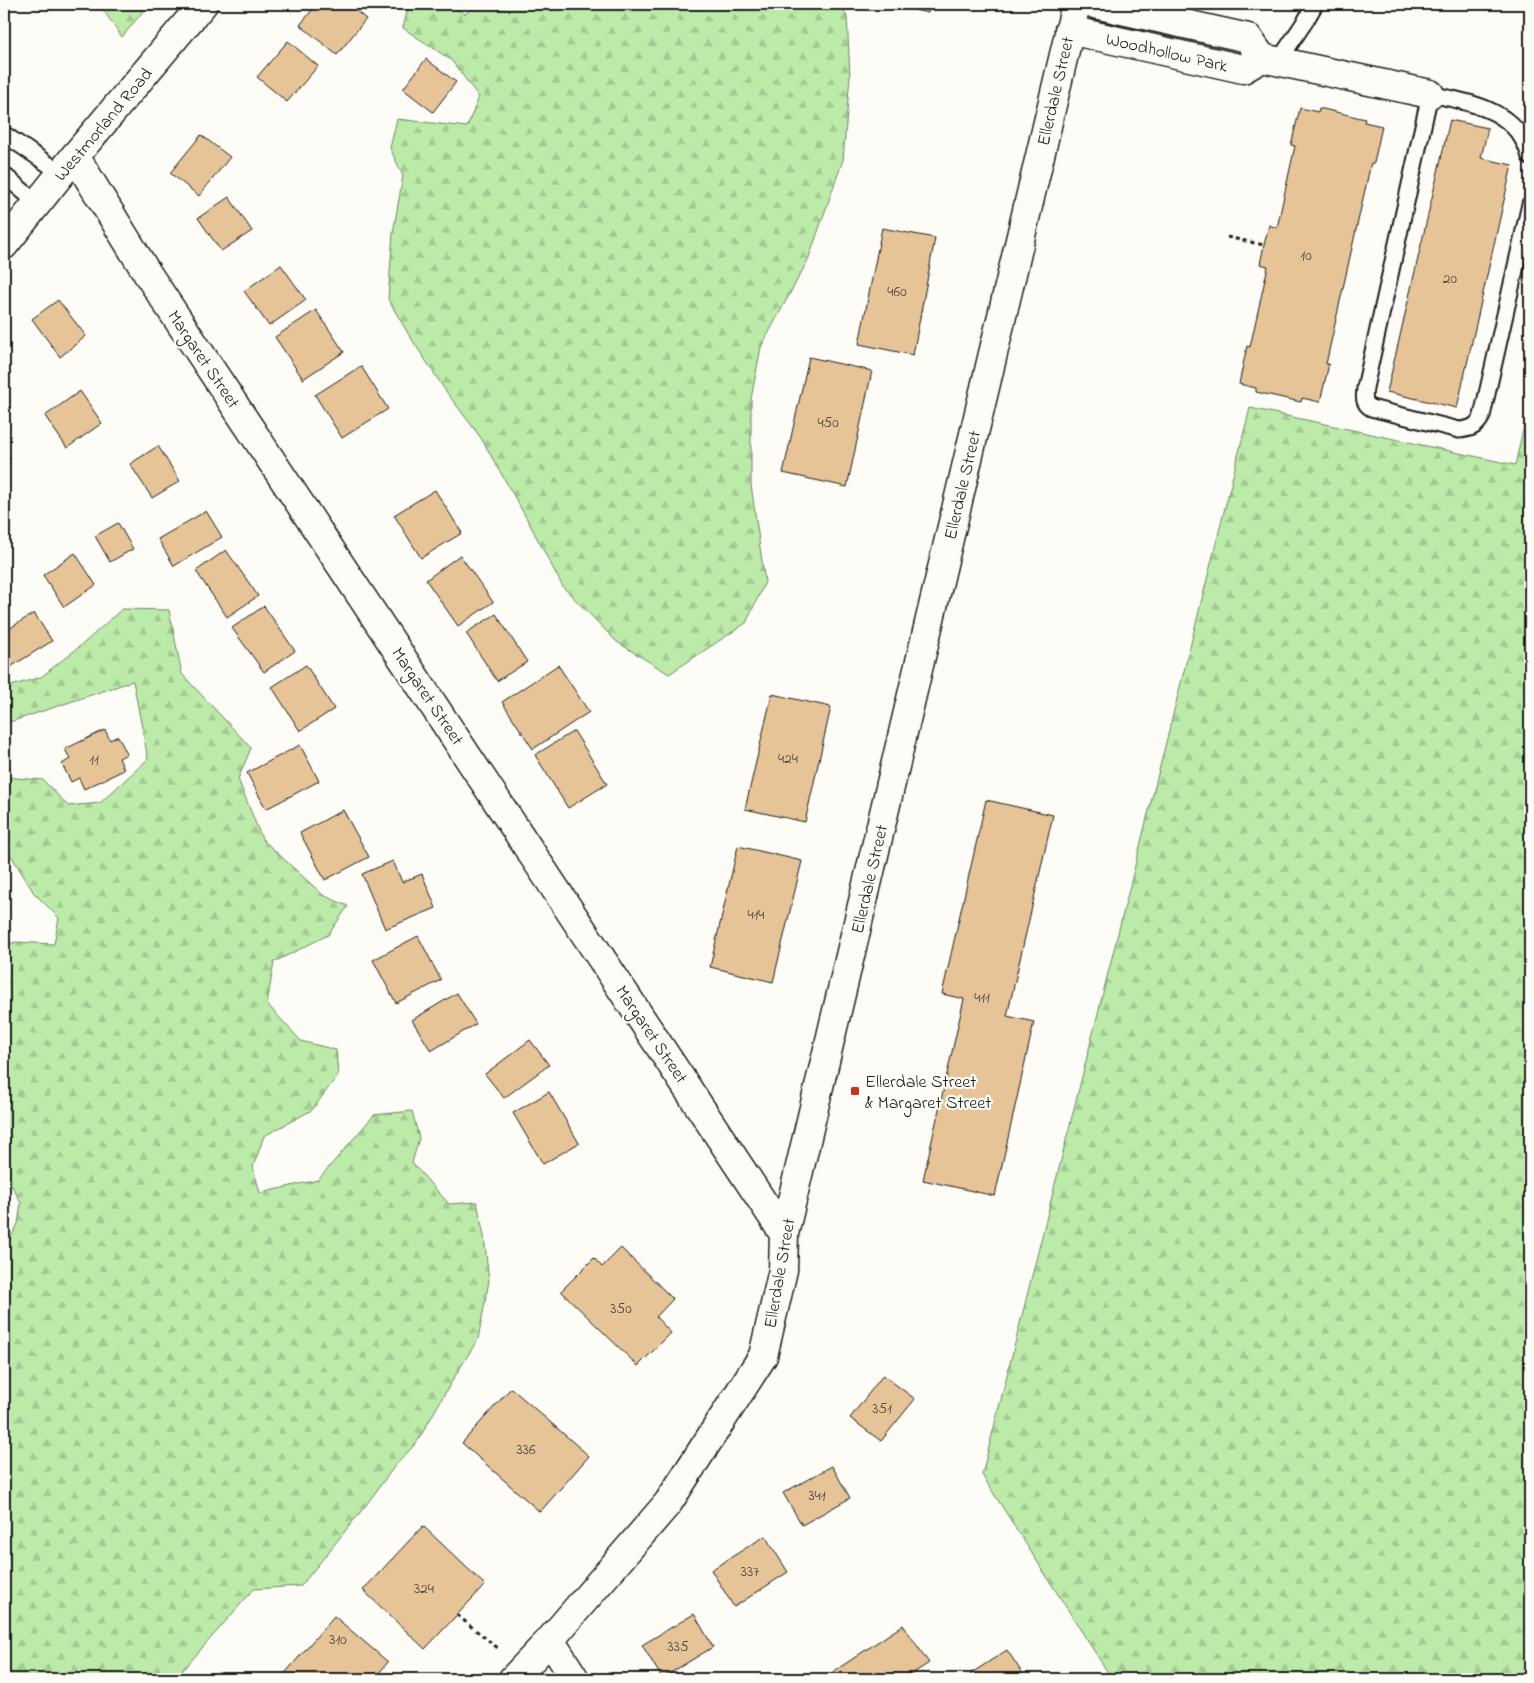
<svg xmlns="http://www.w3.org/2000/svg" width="1534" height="1683" viewBox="0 0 1534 1683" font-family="'Indie Flower',sans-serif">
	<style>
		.forest { fill: url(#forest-firs); stroke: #6c8462 }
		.building { fill: #e6c498; stroke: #1c1c1c }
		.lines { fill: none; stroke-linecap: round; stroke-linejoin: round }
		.service-casing { stroke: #1c1c1c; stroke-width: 19 }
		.minor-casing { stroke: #1c1c1c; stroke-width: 31 }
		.tertiary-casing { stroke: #1c1c1c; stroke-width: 31 }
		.path { stroke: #1c1c1c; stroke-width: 3; stroke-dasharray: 4 4; stroke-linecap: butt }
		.service { stroke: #fdfcf7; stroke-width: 15 }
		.minor { stroke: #fdfcf7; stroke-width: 28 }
		.tertiary { stroke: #fdfcf7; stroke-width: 28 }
		.poi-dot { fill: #c8321e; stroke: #fdfcf7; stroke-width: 2 }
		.labels { text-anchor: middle; stroke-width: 4.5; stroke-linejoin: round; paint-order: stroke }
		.number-label { font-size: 15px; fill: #4e463b }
		.street-label { font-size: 18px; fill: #1c1c1c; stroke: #fdfcf7 }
		.poi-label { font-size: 18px; fill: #1c1c1c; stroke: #fdfcf7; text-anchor: start }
	</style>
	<defs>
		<pattern id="forest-firs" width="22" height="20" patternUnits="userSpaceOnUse" patternTransform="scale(1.25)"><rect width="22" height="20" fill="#bceba9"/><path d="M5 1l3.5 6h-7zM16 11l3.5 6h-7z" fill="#a1c991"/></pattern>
	</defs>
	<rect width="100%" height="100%" fill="#fdfcf7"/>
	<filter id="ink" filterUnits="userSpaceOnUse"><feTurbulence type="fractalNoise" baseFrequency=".02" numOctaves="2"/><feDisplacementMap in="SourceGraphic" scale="10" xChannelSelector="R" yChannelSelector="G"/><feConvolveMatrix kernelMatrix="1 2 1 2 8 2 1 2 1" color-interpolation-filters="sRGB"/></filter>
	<g filter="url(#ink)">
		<path class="forest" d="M99 4H149L122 37Z
			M411 4H448L465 14 476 4H841L847 17 850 76 843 160 808 260 761 347 751 399V485L765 582 746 623 669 674 617 642 563 587 527 519 481 438 445 390 409 335 388 299 393 233 403 176 390 148 397 119 467 127 479 97 451 60 403 28 407 12Z
			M1530 399V1679H1112L982 1475 1250 408 1515 465Z
			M122 609 169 610 182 674 251 748 238 779 262 839 323 895 348 906 328 935 274 962 267 1004 301 1041 336 1050 338 1075 312 1110 264 1136 253 1167 260 1193 318 1180 374 1115 412 1111 419 1138 412 1163 449 1204 477 1202 484 1236 489 1281 478 1339 452 1381 417 1442 394 1467 366 1505 301 1586 254 1589 175 1679H4V1249L18 1224 21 1203 4 1171V945L16 942 54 944 59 918 34 893 4 844V777L43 780 68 806 100 803 148 759 133 681 4 724V688L41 677 84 643Z"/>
		<path class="building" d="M317 4H348L366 19 337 55 300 25Z
			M886 4H930L928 13Z
			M1276 4H1298L1297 9Z
			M288 41 318 66 287 102 257 77Z
			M426 59 456 82 433 112 403 89Z
			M1300 108 1318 112 1319 108 1365 119 1364 122 1382 126 1374 163H1371L1326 364H1329L1320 402 1302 398 1301 402 1256 392V388L1239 384 1247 346 1250 347 1268 266 1260 264 1264 245 1269 225 1277 228 1295 146 1291 145Z
			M1450 120 1488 128 1481 158 1512 165 1457 408 1387 392Z
			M201 135 230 157 199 196 170 173Z
			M229 197 252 231 221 251 198 218Z
			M882 228 935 238 913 355 859 344Z
			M281 265 306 300 269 326 244 291Z
			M58 300 86 336 60 357 32 319Z
			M316 310 344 352 303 379 275 337Z
			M809 357 872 371 847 487 783 473Z
			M361 366 388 409 342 438 315 395Z
			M80 391 102 423 67 448 45 416Z
			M158 446 180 481 152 498 130 464Z
			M4 452 10 459 4 464Z
			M435 490 462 533 421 558 394 515Z
			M206 511 222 537 174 566 158 539Z
			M118 523 133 549 110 562 95 536Z
			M226 550 258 596 227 617 196 571Z
			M75 553 96 585 64 607 43 575Z
			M460 555 493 602 458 626 426 580Z
			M264 606 295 651 264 672 232 628Z
			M34 613 52 641 4 671V632Z
			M496 614 527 662 497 681 466 633Z
			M306 665 334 709 300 731 272 687Z
			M558 665 589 712 533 749 502 702Z
			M772 694 831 707 805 822 745 809Z
			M105 730 110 740 118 736 127 754 119 758 124 770 84 789 79 778 71 782 62 764 70 759 65 749Z
			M574 731 607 784 568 808 535 755Z
			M300 745 319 781 266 809 247 773Z
			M986 800 1053 815 1007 1016 1034 1022 995 1196 923 1180 964 999 942 994Z
			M343 810 369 857 325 880 300 833Z
			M738 846 802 861 773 982 710 967Z
			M393 861 402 882 422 874 436 908 385 929 362 874Z
			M418 936 441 980 396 1003 373 960Z
			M457 993 476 1024 431 1051 412 1020Z
			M530 1040 549 1065 504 1098 485 1074Z
			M549 1092 579 1143 543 1164 513 1113Z
			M621 1248 673 1299 656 1317 671 1333 638 1366 561 1291 594 1258 602 1267Z
			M883 1375 915 1399 881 1441 850 1418Z
			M511 1388 589 1456 540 1512 462 1443Z
			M832 1466 850 1498 802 1525 783 1493Z
			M423 1526 485 1585 425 1649 363 1590Z
			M765 1536 788 1572 734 1607 711 1570Z
			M694 1614 713 1647 662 1678 642 1645Z
			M334 1616 388 1662 374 1679H283L281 1678Z
			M903 1625 929 1663 904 1679H834L830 1674Z
			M1007 1650 1026 1679H973L970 1674Z"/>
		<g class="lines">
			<defs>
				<path id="service" d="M1278 62 1306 20 1315 4
					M4 134 61 173
					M1530 157C1517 109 1471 103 1430 94L1365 388C1364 397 1363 403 1371 408L1459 430C1470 429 1477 427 1482 416L1530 204
					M4 175 37 203"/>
				<path id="minor" d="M1095 4 1248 38 1262 58 1430 94
					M1069 30 1243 69 1262 58
					M75 156 147 273 784 1234
					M550 1640 575 1679
					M513 1679 550 1640 668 1503 763 1356 783 1270 784 1234 1076 4"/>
				<path id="tertiary" d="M4 245 75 156 203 4"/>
			</defs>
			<use href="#service" class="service-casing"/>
			<use href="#minor" class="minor-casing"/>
			<use href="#tertiary" class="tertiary-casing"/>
			<path class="path" d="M1227 237 1264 245
				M457 1615 499 1649"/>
			<use href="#service" class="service"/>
			<use href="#minor" class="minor"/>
			<use href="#tertiary" class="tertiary"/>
		</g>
	</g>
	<rect class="poi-dot" x="850" y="1086" width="10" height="10" rx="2.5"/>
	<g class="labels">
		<g class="number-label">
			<text x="1306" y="260">10</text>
			<text x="1450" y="283">20</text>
			<text x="897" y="296">460</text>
			<text x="828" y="427">450</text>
			<text x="788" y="763">424</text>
			<text x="94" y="764">11</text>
			<text x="756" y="919">414</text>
			<text x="982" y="1002">411</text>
			<text x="621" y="1313">350</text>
			<text x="882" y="1413">351</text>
			<text x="526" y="1454">336</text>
			<text x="817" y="1500">341</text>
			<text x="750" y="1576">337</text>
			<text x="424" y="1593">324</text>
			<text x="338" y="1644">310</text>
			<text x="678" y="1651">335</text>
		</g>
		<g class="street-label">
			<text transform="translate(1167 52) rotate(13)" y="6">Woodhollow Park</text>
			<text transform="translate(1055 91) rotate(-77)" y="6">Ellerdale Street</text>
			<text transform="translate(103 124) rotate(-50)" y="6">Westmorland Road</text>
			<text transform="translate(204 359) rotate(56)" y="6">Margaret Street</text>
			<text transform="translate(962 485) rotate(-77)" y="6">Ellerdale Street</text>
			<text transform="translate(428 696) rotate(56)" y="6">Margaret Street</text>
			<text transform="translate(869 879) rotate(-77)" y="6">Ellerdale Street</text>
			<text transform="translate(652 1034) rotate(56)" y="6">Margaret Street</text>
			<text transform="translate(779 1273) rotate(-80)" y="6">Ellerdale Street</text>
		</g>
		<g class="poi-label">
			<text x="865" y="1087">Ellerdale Street<tspan x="865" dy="21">&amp; Margaret Street</tspan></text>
		</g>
	</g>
	<rect width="1534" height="1683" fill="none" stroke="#fdfcf7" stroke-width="20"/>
	<rect x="10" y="10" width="1514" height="1663" fill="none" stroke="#1c1c1c" stroke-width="2" filter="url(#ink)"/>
</svg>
